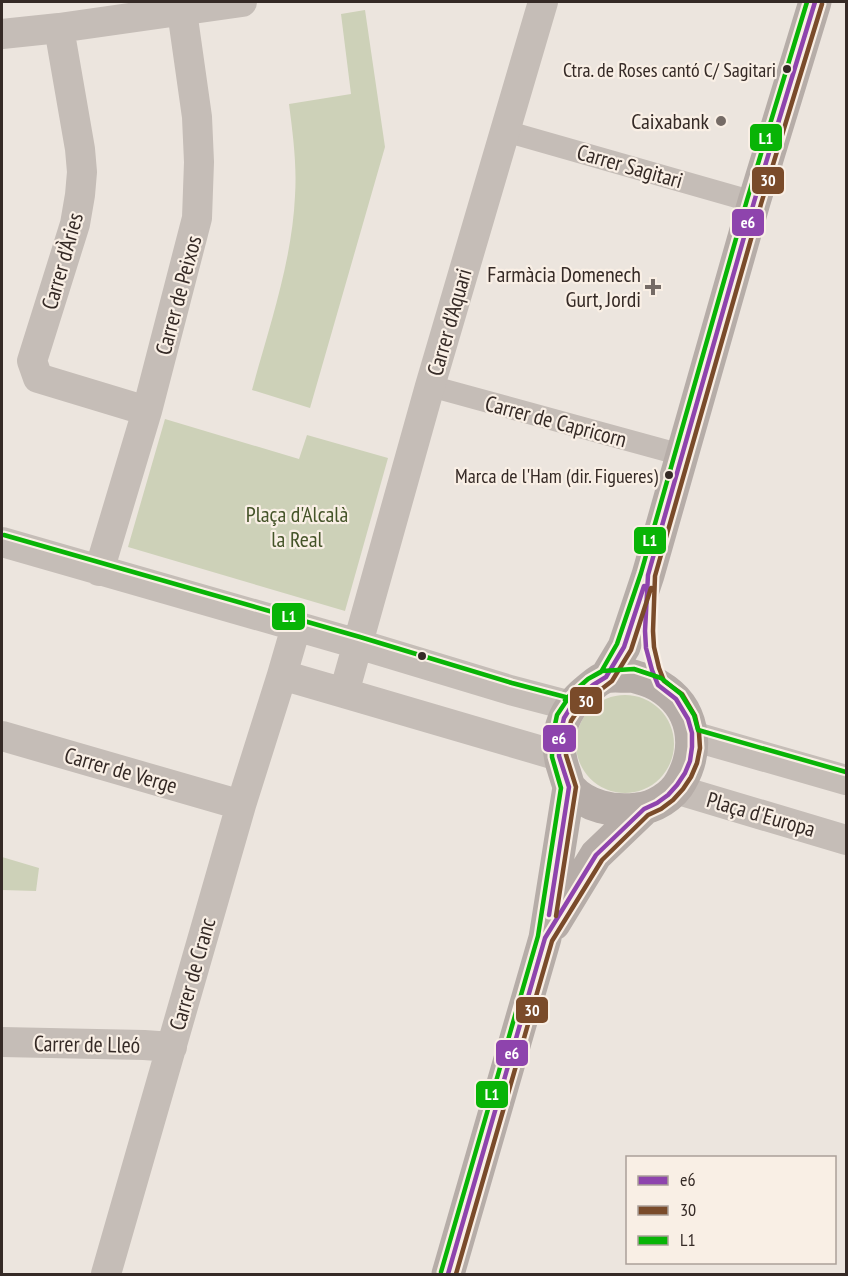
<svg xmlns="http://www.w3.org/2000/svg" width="848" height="1276" viewBox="0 0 848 1276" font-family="'PT Sans Narrow',sans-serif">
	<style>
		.green { fill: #cdd1b8 }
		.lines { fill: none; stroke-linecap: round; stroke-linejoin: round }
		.pedestrian { stroke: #c5bdb7; stroke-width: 22 }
		.minor { stroke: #c5bdb7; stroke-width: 30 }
		.secondary { stroke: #b6ada8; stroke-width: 33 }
		.bus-1-casing { stroke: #f9efe5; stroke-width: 9 }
		.bus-2-casing { stroke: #f9efe5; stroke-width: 9 }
		.bus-3-casing { stroke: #f9efe5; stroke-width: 9 }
		.bus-1 { stroke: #8e44ad; stroke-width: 4.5 }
		.bus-2 { stroke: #7a4b2a; stroke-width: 4.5 }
		.bus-3 { stroke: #08b406; stroke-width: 4.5 }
		.bus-dot { fill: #352a26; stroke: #f9efe5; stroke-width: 2 }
		.poi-dot { fill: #756b66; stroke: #f9efe5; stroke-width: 2 }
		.labels { text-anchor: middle; stroke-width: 4.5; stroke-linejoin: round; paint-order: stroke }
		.bus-label { font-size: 20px; fill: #352a26; stroke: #f9efe5; text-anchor: end }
		.poi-label { font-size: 22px; fill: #352a26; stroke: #f9efe5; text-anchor: end }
		.street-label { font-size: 22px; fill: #352a26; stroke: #f9efe5 }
		.park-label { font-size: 22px; fill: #455429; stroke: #f9efe5 }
		.line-badge { stroke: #f9efe5; stroke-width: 2 }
		.badge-label { font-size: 16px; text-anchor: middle; font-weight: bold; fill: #fff }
	</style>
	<rect width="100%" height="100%" fill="#ece5de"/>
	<path class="green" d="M365 10 385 147 310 408 252 390C269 327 292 262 295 196 297 165 293 135 289 104L351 94 341 14Z
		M165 419 299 459 307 435 388 458 345 611 128 547Z
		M576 744a49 49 0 1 1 98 0a49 49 0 1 1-98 0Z
		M2 857 39 868 36 891 2 890Z"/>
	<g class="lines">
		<path class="pedestrian" d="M505 131 754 202
			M430 386 682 455"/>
		<path class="minor" d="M59 28 80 149 82 172 80 195 75 224 32 361 38 378 147 411
			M2 34 59 28 242 2
			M2 542 358 644 510 690 571 706
			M99 571 147 411 197 218 199 162 197 117 182 11
			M296 627 282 675 344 693 430 386 543 2
			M344 693 559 756
			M2 736 241 805
			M692 736 846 780
			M675 789 846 840
			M2 1042 144 1045 172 1047
			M106 1274 241 805 282 675"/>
		<path class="secondary" d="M633 676C641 679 651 681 659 686 694 707 700 747 681 781 673 796 654 808 637 809 614 812 586 807 570 788 567 783 566 776 564 771 553 739 561 711 587 690 592 686 599 679 606 677 613 675 625 677 633 676Z
			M606 677 624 647 648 575 754 202 815 2
			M554 924 596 855 644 809
			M448 1274 545 938 569 787"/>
		<defs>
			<path id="bus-1" d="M549 915 569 787 559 756V740L564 718 576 699 593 685 606 677 624 647 644 586
				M448 1274 545 938 596 855 644 809 657 803 668 795 677 785 685 773 690 761 692 747V733L688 719 676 699 658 685 652 670 646 648 645 631 648 575 754 202 815 2"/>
			<path id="bus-2" d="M556 916 576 787 566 755V741L571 721 582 704 612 681 631 650 651 588
				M456 1274 552 941 602 860 648 815 661 809 673 800 683 789 691 777 697 763 700 748 699 733 695 716 682 694 664 681 659 668 654 647 653 631 655 576 761 204 822 4"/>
			<path id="bus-3" d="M4 535 360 637 512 683 573 699
				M565 700 571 694 588 679 601 672 617 644 641 573 747 200 807 2
				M441 1272 538 936 561 788 552 757V739L557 715 571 694 588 679 602 671 634 669 661 678 681 694 694 715 698 730 846 772"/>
		</defs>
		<use href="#bus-1" class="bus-1-casing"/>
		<use href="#bus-2" class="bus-2-casing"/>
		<use href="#bus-3" class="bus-3-casing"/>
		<use href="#bus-1" class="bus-1"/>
		<use href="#bus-2" class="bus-2"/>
		<use href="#bus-3" class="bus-3"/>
	</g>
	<g class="bus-dot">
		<circle cx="787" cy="69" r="5"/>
		<circle cx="669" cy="475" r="5"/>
		<circle cx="422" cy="656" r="5"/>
	</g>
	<g class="poi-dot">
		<circle cx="721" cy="121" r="6"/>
		<path d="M650 278h6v6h6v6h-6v6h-6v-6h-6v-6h6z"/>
	</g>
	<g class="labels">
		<g class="bus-label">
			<text x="776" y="77">Ctra. de Roses cantó C/ Sagitari</text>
			<text x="658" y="483">Marca de l'Ham (dir. Figueres)</text>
		</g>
		<g class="poi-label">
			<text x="709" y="129">Caixabank</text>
			<text x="641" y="282">Farmàcia Domenech<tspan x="641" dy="25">Gurt, Jordi</tspan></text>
		</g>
		<g class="street-label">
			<text transform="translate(630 166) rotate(16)" y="8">Carrer Sagitari</text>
			<text transform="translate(62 261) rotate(-74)" y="8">Carrer d'Àries</text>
			<text transform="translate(178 295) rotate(-75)" y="8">Carrer de Peixos</text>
			<text transform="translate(449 322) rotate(-74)" y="8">Carrer d'Aquari</text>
			<text transform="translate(556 421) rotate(15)" y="8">Carrer de Capricorn</text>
			<text transform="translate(121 770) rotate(16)" y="8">Carrer de Verge</text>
			<text transform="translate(761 814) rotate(16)" y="8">Plaça d'Europa</text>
			<text transform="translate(192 974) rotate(-74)" y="8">Carrer de Cranc</text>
			<text transform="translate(87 1044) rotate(1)" y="8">Carrer de Lleó</text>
		</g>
		<g class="park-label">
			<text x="297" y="522">Plaça d'Alcalà<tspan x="297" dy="25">la Real</tspan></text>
		</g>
	</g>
	<g class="line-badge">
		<rect x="749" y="123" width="34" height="29" rx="6" fill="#08b406"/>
		<rect x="751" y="166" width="34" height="29" rx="6" fill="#7a4b2a"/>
		<rect x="731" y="208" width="34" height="29" rx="6" fill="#8e44ad"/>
		<rect x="633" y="526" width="34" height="29" rx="6" fill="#08b406"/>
		<rect x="271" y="602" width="35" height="29" rx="6" fill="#08b406"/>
		<rect x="569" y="686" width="34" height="29" rx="6" fill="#7a4b2a"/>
		<rect x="542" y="724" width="35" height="29" rx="6" fill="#8e44ad"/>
		<rect x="515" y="996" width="34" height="28" rx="6" fill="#7a4b2a"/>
		<rect x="495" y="1039" width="34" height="28" rx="6" fill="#8e44ad"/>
		<rect x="475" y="1080" width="34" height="29" rx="6" fill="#08b406"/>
	</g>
	<g class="badge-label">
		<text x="766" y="144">L1</text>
		<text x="768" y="186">30</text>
		<text x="748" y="228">e6</text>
		<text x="650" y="546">L1</text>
		<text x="289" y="622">L1</text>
		<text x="586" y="707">30</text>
		<text x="559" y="744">e6</text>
		<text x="532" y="1016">30</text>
		<text x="512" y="1059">e6</text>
		<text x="492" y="1100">L1</text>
	</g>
	<rect width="848" height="1276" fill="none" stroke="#352a26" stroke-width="6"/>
	<rect x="626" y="1156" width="210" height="108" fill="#f9efe5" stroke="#aba099" stroke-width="1.5"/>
	<rect x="638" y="1176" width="30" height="9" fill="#8e44ad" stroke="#aba099" stroke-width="1.5"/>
	<text x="680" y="1186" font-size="18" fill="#352a26">e6</text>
	<rect x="638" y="1206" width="30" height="9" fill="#7a4b2a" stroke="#aba099" stroke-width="1.5"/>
	<text x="680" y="1216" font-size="18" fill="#352a26">30</text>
	<rect x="638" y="1236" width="30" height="9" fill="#08b406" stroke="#aba099" stroke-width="1.5"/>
	<text x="680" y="1246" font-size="18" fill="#352a26">L1</text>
</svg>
